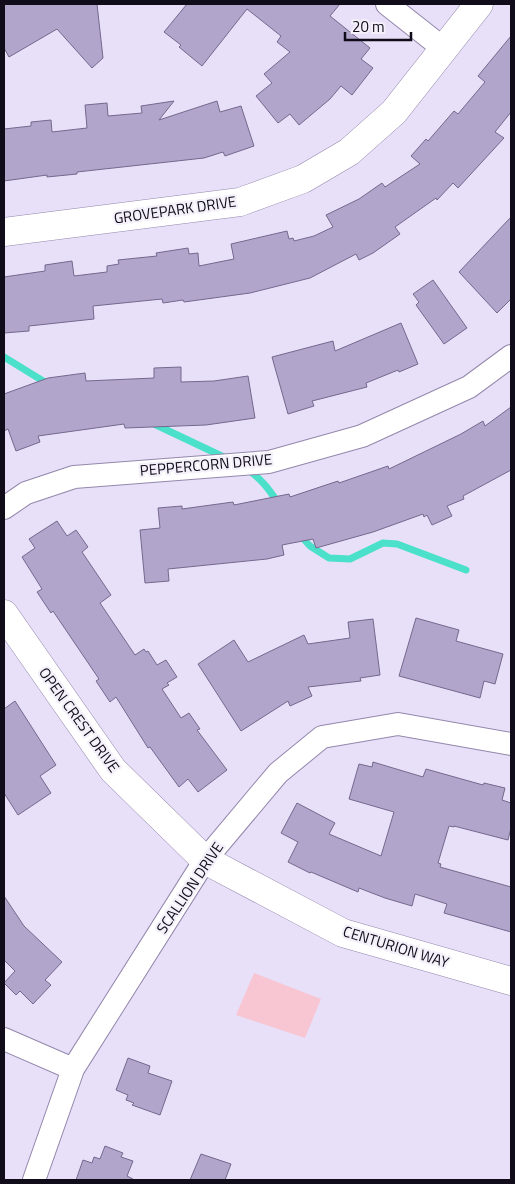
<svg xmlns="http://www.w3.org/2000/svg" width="515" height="1184" viewBox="0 0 515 1184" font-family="'Titillium Web',sans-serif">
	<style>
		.green { fill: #f8c5d2 }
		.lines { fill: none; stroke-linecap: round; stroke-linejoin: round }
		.stream { stroke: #4ae0c9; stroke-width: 7 }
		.building { fill: #b2a5cc; stroke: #75688d }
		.street-casing { stroke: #9487ac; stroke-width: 24 }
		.secondary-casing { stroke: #9487ac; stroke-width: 29 }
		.street { stroke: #fff; stroke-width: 22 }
		.secondary { stroke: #fff; stroke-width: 28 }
		.labels { text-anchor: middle; stroke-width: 4.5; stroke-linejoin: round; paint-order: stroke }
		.street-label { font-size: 15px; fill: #110c19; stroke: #f3f0f9 }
	</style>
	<rect width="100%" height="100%" fill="#e8e0f9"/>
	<path class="green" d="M254 973 321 999 305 1038 236 1015Z"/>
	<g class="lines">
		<path class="stream" d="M4 357 48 384
			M154 424 228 459
			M248 470C262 479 270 491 279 504
			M299 534 310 546 329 558 350 559 383 543 397 544 466 570"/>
	</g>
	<path class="building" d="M4 4H97L103 58 92 68 57 29 9 57 4 48Z
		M187 4H340L330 16 370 48 361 59 373 68 352 95 341 86 330 99 299 125 290 114 278 123 256 96 272 83 264 74 290 52 277 42 281 36 247 9 202 66 179 47 181 45 164 32Z
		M511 36V112L495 132 504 138 458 188 453 183 437 200 436 198 395 227 400 234 373 253 359 260 356 254 310 278 250 293 184 302 183 300 163 303 162 299 93 306 94 319 29 326V331L4 333V277L45 271V265L72 261 74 276 107 272V266L119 264 118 260 157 256 156 253 188 248 189 254 198 253 199 266 234 259 231 244 287 231 289 239 293 238 294 241 314 236 333 227 326 215 359 199 382 183 385 187 420 164 411 156 426 139 428 141 454 111 458 114 485 82 478 76Z
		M174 101 159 120 217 101 220 112 241 106 254 146 225 156 223 152 204 158 77 172V174L47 177V175L4 181V129L31 126V122L51 120 52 132 87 128 85 105 107 103 108 116 142 113 141 106Z
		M511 217V299L497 313 459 272Z
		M433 280 467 328 444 344 416 305 419 302 413 294Z
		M401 323 418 364 399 372 398 370 366 383 367 387 312 401 314 406 288 414 272 357 333 341 335 351Z
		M181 367V382L214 381 248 376 255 418 206 425 125 428 124 424 38 436 40 442 16 451 8 429 4 431V394L48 378 85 373 86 381 154 378V368Z
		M511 407V470L463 496 464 499 447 506 452 516 432 525 427 515 424 517 423 514 373 532 316 548 313 539 282 545 284 555 267 559 168 569 169 581 145 583 140 530 160 528 158 508 182 506V509L233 502 234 505 289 494 290 497 338 481 339 483 388 466 389 469 461 434 483 421 485 426Z
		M57 521 67 536 76 530 88 547 82 552 111 595 100 603 135 655 144 649 146 652 148 651 157 665 166 660 177 677 167 683 169 685 162 689 181 718 189 713 200 729 197 730 227 770 198 792 188 779 179 787 150 747 148 748 116 697 110 702 96 681 99 679 53 611 51 613 37 592 42 589 22 557 35 548 29 539Z
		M416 618 459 630 456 641 503 654 495 684 484 681 480 698 399 676Z
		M373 619 380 675 360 678 361 681 308 687 312 696 290 706 288 701 241 731 198 664 234 640 248 662 304 635 308 644 350 638 348 622Z
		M15 701 56 765 40 776 51 793 18 815 4 793V709Z
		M373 762 423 777 426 769 483 785 484 783 505 788 502 800 511 803V828L508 840 454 826V827L449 826 438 863 441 864 440 867 511 887V932L444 913 447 904 415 894 412 906 385 898 359 888 358 892 311 872 310 873 288 862 298 842 281 833 297 803 335 823 329 834 381 856 394 812 349 799 359 764 372 767Z
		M4 896 24 926 62 962 45 980 51 985 33 1004 20 991 16 995 4 983 15 971 4 960Z
		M128 1058 150 1066 148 1073 172 1081 160 1115 132 1105 134 1103 126 1100 128 1095 116 1090Z
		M105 1146 123 1153 121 1157 133 1161 127 1176 133 1179V1180H76L83 1160 92 1163 94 1157 100 1159Z
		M201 1154 231 1164 225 1180H190Z"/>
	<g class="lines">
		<defs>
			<path id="street" d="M387 4 444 49
				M4 508 26 493 74 477 269 462 362 436 469 387 511 356
				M4 1039 73 1069
				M34 1180 73 1069 205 860 278 773 322 737 398 724 511 744"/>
			<path id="secondary" d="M4 232 240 202 303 179 349 152 394 112 479 4
				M4 614 113 770 205 860 343 933 511 981"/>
		</defs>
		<use href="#street" class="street-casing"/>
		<use href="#secondary" class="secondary-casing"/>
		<use href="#street" class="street"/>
		<use href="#secondary" class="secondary"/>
	</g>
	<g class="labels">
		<g class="street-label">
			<text transform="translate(175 210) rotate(-8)" y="5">GROVEPARK DRIVE</text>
			<text transform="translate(206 465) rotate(-5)" y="5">PEPPERCORN DRIVE</text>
			<text transform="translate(79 720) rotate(54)" y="5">OPEN CREST DRIVE</text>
			<text transform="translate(190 888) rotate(-56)" y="5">SCALLION DRIVE</text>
			<text transform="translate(396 947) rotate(17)" y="5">CENTURION WAY</text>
		</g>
	</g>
	<rect width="515" height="1184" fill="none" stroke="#110c19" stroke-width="10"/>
	<path d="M345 32v8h66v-8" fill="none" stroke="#110c19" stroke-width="2.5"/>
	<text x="352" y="32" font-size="15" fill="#110c19" stroke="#f3f0f9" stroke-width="4" paint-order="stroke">20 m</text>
</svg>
